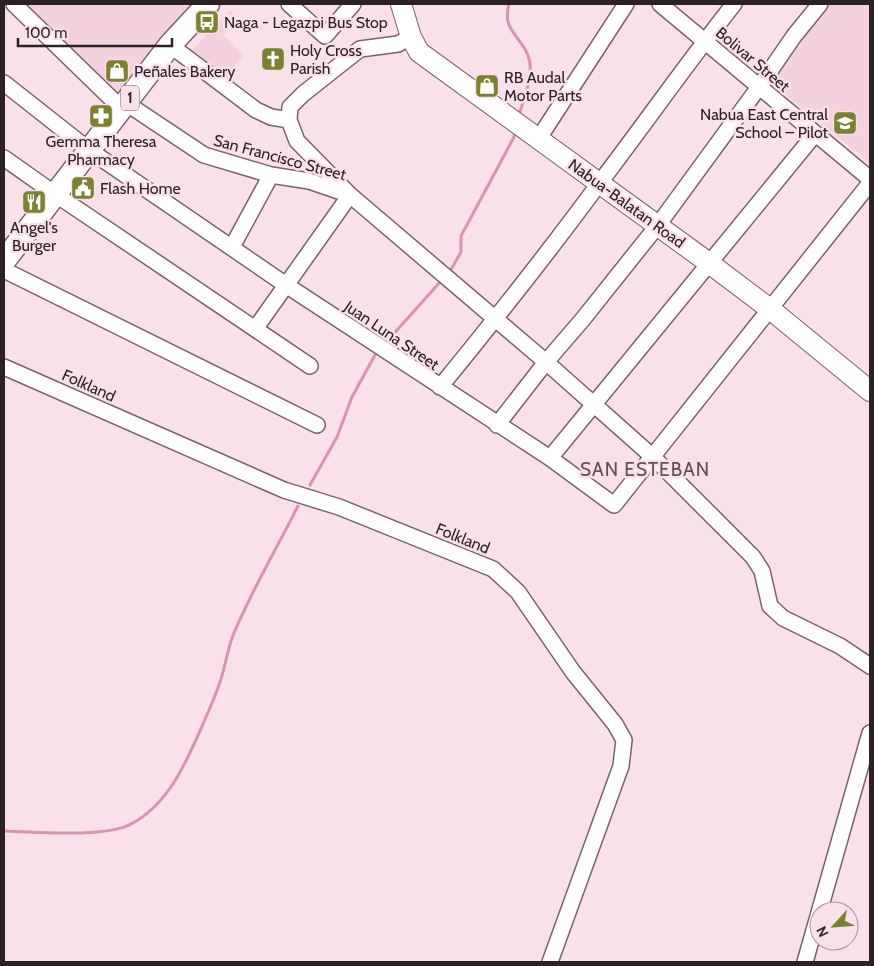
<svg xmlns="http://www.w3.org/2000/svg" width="874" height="966" viewBox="0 0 874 966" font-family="Cabin,sans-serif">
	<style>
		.built { fill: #f3d1de }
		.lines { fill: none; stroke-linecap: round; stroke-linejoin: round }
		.stream { stroke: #d894b0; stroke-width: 3 }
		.minor-casing { stroke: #78626b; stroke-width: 18 }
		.major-casing { stroke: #78626b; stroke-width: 22 }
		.highway-casing { stroke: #78626b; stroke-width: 25 }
		.minor { stroke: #fff; stroke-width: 15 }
		.major { stroke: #fff; stroke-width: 20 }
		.highway { stroke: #fff; stroke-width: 22 }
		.labels { text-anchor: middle; stroke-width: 5; stroke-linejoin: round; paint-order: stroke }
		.shield { fill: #fae0ea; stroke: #6a5b61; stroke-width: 1 }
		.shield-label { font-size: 15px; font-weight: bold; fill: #2c2226 }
		.poi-label { font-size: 16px; fill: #2c2226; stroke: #fae0ea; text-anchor: start }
		.street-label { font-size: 16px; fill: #2c2226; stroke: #fae0ea }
		.quarter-label { font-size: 19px; letter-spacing: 1px; fill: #644e57; stroke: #fae0ea }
	</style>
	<rect width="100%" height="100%" fill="#fae0ea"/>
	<path class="built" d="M14 4H194L115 108Z
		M830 4H870V163L770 82Z
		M230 10 239 19 223 35 244 56 226 76 235 84 232 88 189 53Z"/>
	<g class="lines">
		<path class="stream" d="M509 4C502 29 518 34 527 53 536 72 524 97 519 115
			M449 273 461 252V236L514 137 515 131
			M390 338 440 282
			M310 485 337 437 352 397 375 355
			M4 831C35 832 106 838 131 824 171 803 189 756 206 717 211 706 216 694 220 682 225 668 227 652 232 638 250 593 276 550 298 506"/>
		<defs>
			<path id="minor" d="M14 4 122 109
				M289 4 325 36 353 4
				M660 4 870 179
				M170 45 256 110 271 117 289 120 297 141 350 195 546 362 653 457 753 557 762 571 770 606 783 618 840 646 870 666
				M4 83 89 150 286 285 550 458 614 505 870 183
				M126 103 204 155 271 175 309 181 350 195 255 329
				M289 120 290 107 303 94 360 49 398 44 411 37
				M539 138 626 4
				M4 158 55 194 310 366
				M232 247 271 175
				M4 270 317 425
				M4 367 284 490 339 507 493 569 518 592 573 672 615 724 624 740 621 766 550 962
				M440 387C494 321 547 254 598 185 644 125 687 63 734 4
				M497 425 546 362 583 319 658 225 759 87 794 36 820 4
				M550 458 815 134
				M805 962 870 733"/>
			<path id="major" d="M401 4 411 37 419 52 709 263 770 309 870 391"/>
			<path id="highway" d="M4 261 170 45 208 4"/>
		</defs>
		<use href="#minor" class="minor-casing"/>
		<use href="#major" class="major-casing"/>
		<use href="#highway" class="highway-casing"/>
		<use href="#minor" class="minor"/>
		<use href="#major" class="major"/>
		<use href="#highway" class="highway"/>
	</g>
	<defs>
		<symbol id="bus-square" viewBox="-11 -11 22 22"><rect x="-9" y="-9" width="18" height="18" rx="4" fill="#7a822e" stroke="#fae0ea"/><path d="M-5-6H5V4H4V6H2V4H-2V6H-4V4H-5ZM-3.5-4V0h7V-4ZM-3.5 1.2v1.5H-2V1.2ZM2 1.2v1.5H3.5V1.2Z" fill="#fff"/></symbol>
		<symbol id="church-square" viewBox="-11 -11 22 22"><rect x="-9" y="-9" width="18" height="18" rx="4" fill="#7a822e" stroke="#fae0ea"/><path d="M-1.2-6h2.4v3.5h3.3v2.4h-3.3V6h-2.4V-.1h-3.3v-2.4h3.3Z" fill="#fff"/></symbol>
		<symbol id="shop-square" viewBox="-11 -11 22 22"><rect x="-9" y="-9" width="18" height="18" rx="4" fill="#7a822e" stroke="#fae0ea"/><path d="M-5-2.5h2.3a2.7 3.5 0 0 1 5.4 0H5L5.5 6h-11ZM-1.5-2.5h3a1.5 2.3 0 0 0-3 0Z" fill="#fff"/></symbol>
		<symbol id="pharmacy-square" viewBox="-11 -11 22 22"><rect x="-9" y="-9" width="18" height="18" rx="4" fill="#7a822e" stroke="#fae0ea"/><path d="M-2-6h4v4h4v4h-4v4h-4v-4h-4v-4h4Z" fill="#fff"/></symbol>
		<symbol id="school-square" viewBox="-11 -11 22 22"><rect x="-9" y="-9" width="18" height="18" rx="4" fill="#7a822e" stroke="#fae0ea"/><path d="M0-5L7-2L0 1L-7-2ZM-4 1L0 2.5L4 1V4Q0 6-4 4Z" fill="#fff"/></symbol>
		<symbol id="civic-square" viewBox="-11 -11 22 22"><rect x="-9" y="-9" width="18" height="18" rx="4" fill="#7a822e" stroke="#fae0ea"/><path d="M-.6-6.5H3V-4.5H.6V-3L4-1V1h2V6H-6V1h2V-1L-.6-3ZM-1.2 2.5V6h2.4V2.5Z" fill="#fff"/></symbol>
		<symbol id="restaurant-square" viewBox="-11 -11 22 22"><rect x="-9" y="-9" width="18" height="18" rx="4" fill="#7a822e" stroke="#fae0ea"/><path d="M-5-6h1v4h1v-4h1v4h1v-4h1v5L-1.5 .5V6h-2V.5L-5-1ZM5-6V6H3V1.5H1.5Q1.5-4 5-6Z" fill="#fff"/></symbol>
	</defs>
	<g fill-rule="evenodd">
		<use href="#bus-square" x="193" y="8" width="28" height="28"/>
		<use href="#church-square" x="259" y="45" width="28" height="28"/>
		<use href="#shop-square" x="103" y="57" width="28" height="28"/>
		<use href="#shop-square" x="473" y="72" width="28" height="28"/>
		<use href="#pharmacy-square" x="87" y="102" width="28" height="28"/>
		<use href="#school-square" x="831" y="109" width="28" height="28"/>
		<use href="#civic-square" x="69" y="174" width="28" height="28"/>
		<use href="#restaurant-square" x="20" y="188" width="28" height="28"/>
	</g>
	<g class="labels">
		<rect class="shield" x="121" y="85.5" width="18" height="25" rx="4"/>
		<g class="shield-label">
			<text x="130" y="103">1</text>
		</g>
		<g class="poi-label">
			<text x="224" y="28">Naga - Legazpi Bus Stop</text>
			<text x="290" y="56">Holy Cross<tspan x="290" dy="18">Parish</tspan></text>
			<text x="134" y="77">Peñales Bakery</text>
			<text x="504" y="83">RB Audal<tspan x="504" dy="18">Motor Parts</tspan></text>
			<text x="828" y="120" text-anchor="end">Nabua East Central<tspan x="828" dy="18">School – Pilot</tspan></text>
			<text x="101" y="147" text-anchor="middle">Gemma Theresa<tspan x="101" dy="18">Pharmacy</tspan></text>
			<text x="100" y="194">Flash Home</text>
			<text x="34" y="233" text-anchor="middle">Angel's<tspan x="34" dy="18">Burger</tspan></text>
		</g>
		<g class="street-label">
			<text transform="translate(753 59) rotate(40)" y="6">Bolivar Street</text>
			<text transform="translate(280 157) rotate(15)" y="6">San Francisco Street</text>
			<text transform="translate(627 203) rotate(36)" y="6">Nabua-Balatan Road</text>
			<text transform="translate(392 335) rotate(34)" y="6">Juan Luna Street</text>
			<text transform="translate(89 385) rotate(24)" y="6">Folkland</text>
			<text transform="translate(463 538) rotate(22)" y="6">Folkland</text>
		</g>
		<g class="quarter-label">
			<text x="645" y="476">SAN ESTEBAN</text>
		</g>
	</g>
	<rect width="874" height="966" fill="none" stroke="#2c2226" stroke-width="10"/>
	<g transform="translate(834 926) rotate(244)"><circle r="24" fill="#fae0ea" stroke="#a8949c"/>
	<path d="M0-4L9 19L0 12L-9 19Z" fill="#7a822e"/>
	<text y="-8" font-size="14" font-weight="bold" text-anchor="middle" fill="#2c2226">N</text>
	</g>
	<path d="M18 38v8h154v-8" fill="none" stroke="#2c2226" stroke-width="2.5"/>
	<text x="25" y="38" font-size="15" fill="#2c2226" stroke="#fae0ea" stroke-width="4" paint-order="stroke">100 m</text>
</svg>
